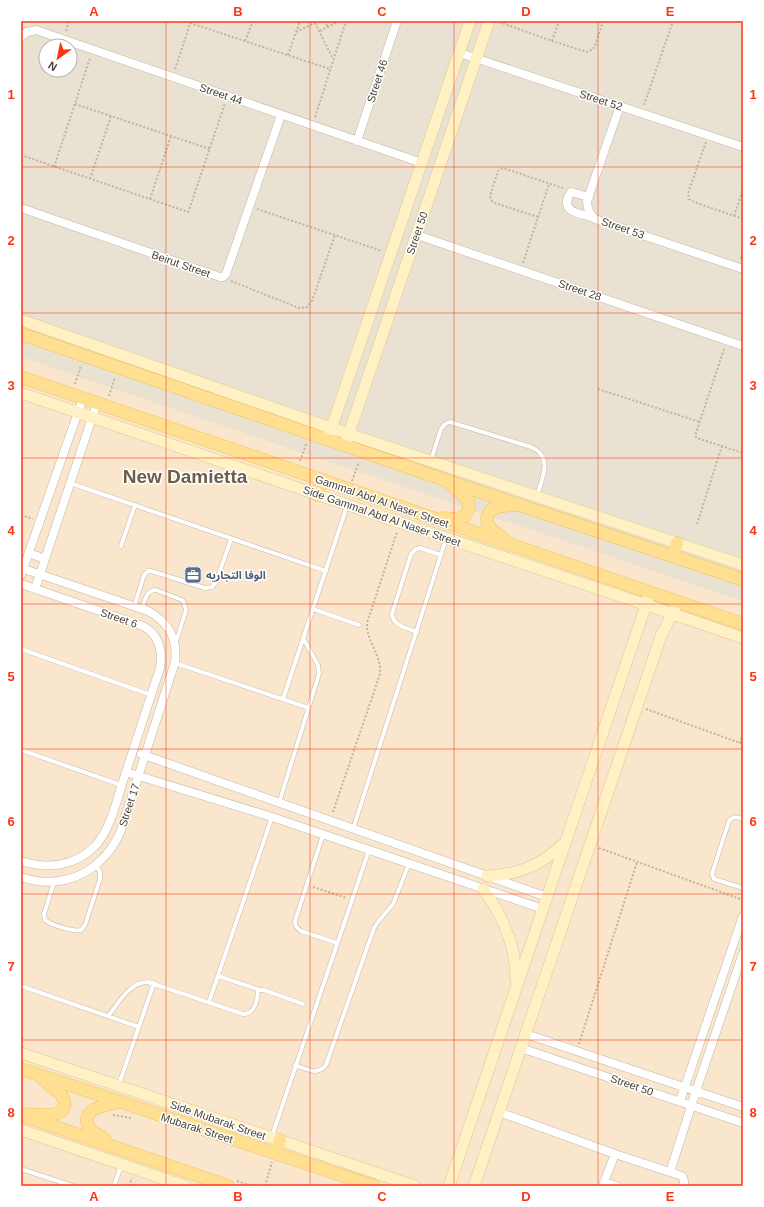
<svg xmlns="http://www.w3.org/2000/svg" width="764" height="1207" viewBox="0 0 764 1207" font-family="Helvetica,'Noto Sans Arabic',sans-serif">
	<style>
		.residential { fill: #e9e2d2; fill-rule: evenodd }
		.commercial { fill: #f9e6cd }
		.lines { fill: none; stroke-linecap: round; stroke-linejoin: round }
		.lane-casing { stroke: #c1b8a6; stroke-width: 5 }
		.street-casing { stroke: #c1b8a6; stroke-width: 9 }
		.secondary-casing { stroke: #ddc891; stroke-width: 12 }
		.primary-casing { stroke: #f1c256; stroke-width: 13 }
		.path { stroke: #c4b496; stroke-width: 2; stroke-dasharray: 2 2; stroke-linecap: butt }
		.lane { stroke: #fff; stroke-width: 4 }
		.street { stroke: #fff; stroke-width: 8 }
		.secondary { stroke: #fff1c4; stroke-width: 11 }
		.primary { stroke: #ffe093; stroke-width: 12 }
		.grid { fill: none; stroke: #ff3511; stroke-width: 1; stroke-opacity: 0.55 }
		.labels { text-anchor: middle; stroke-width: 3; stroke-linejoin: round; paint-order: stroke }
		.street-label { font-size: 11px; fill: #484034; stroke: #fff }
		.service-label { font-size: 11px; font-weight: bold; fill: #4e5e75; stroke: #fff; text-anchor: start }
		.town-label { font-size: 19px; font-weight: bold; fill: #6c5e4a; stroke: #fff }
		.neatline { fill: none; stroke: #ff3511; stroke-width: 1.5 }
		.grid-label { font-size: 13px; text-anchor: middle; font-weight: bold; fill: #ff3511 }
	</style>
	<rect width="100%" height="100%" fill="#f4f0e5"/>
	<path class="residential" d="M21 21H743V1186H21ZM46 46H70V70H46Z"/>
	<path class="commercial" d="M21 357 329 462 743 601V1186H21Z"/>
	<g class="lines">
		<defs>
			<path id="lane" d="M431 460 441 429 445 424 450 422 531 447C554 457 542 478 537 496
				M70 483 326 571
				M121 546 135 505
				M134 607 144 575 148 571H151L205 588 212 587 216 582 231 539
				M142 609C145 601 146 590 156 590L182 600 184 603 186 610 176 642
				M313 609 359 625
				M417 632C407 628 393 626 392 614L411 554 416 549 420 548 441 555
				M21 649 151 695
				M175 663 309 708
				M283 699 347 506
				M21 750 121 785
				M279 803 319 674 318 665 303 638
				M743 819C737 817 733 816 729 821L712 874 714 879 743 888
				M353 829 446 539
				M323 835 295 921C295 926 297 928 301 931L337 943
				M54 882 44 914 45 920C51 925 74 932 81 930L85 925 100 879V872L96 865
				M21 986 139 1027
				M258 990H264L303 1004
				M209 1002 272 817
				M108 1016C119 1003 129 982 148 982L243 1014C246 1014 248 1014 250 1012 256 1008 259 995 257 989L218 976
				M295 1065C306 1069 318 1076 326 1065L374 928 378 922 393 904 409 864
				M119 1084 154 983
				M272 1136 369 850
				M21 1169 73 1186
				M114 1186 121 1166"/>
			<path id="street" d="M21 37 27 32 36 30 422 163
				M460 53 743 147
				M620 106 587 201C587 209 589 214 595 219L743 269
				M357 141 397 21
				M589 197 571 192C558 212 579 213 594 218
				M21 208 220 277H223L226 274 281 115
				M417 235 743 346
				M29 553 45 559
				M21 568 148 611C169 622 178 640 175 662L120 833C115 843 110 852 102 859 81 881 50 887 21 877
				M21 575 83 398
				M21 584 143 626C159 635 163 650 160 668 148 705 136 741 124 778 117 799 111 828 96 845 76 866 48 870 21 861
				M35 589 97 403
				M141 754 547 897
				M126 772 272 817 543 909
				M526 1034 743 1107
				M521 1048 743 1123
				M680 1101 743 916
				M499 1112 615 1154 682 1176 684 1181V1186
				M615 1154 604 1182 617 1186
				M670 1172 696 1091 743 953"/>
			<path id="secondary" d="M21 320 331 428 743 565
				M21 393 348 505 647 605 743 638
				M329 435 470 21
				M347 439 489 21
				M487 876C518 875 543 865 564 843
				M483 889C503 916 516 946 516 980
				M21 1053 415 1186
				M21 1130 185 1186
				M449 1186 648 599
				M474 1186 661 636 667 624 675 609"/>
			<path id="primary" d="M21 334 445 480 743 580
				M21 377 743 624
				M317 495 321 480
				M443 518C448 518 454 519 459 518 468 517 472 505 466 498 461 493 454 488 449 483
				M504 539C500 535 493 532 490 527 487 525 487 522 487 518 489 505 506 506 516 505
				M673 556 677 543
				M21 1069 374 1186
				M28 1114C38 1114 60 1119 64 1107 66 1102 64 1099 61 1095L42 1078
				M21 1115 228 1186
				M105 1139C97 1134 83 1128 88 1115 90 1112 92 1110 95 1109 103 1105 112 1104 120 1102
				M276 1154 280 1140"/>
		</defs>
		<use href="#lane" class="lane-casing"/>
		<use href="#street" class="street-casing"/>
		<use href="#secondary" class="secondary-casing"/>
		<use href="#primary" class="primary-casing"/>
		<path class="path" d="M324 21 328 27
			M499 22 552 41 587 52 593 49 595 46 603 21
			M190 23 330 69
			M315 23 333 59
			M66 31 69 21
			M320 31 339 21
			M296 32 319 21
			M245 41 253 21
			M552 41 559 21
			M288 55 300 21
			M175 69 191 21
			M75 104 210 149
			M644 105 673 21
			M315 117 346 21
			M706 142 688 193 689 199 694 202 743 219
			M21 155 188 212 189 210 225 103
			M54 167 90 58
			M90 179 111 116
			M150 199 171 136
			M257 209 382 251
			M734 216 743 189
			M538 217 495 203 491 200 490 196 498 171 503 168 563 188
			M741 259 743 253
			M523 263 549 184
			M231 281 299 308 307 307 312 301 335 235
			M724 349 695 436 697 438 743 453
			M75 384 81 365
			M598 389 700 422
			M109 396 115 377
			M300 461 307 442
			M352 481 359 462
			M21 515 33 519
			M697 524 722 446
			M646 709 743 744
			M740 743 743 733
			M333 812 380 674C382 655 366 641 367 623L397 532
			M599 848 743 900
			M313 887 347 898
			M579 1044 637 862
			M113 1115 132 1118
			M237 1181 252 1186
			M129 1186 132 1178
			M265 1186 272 1162"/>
		<use href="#lane" class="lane"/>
		<use href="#street" class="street"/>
		<use href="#secondary" class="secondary"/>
		<use href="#primary" class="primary"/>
	</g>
	<path class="grid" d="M166 21V1186M310 21V1186M454 21V1186M598 21V1186M21 167H743M21 313H743M21 458H743M21 604H743M21 749H743M21 894H743M21 1040H743"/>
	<defs>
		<symbol id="office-square" viewBox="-11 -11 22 22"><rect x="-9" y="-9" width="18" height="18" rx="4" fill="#5c6f8a" stroke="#fff"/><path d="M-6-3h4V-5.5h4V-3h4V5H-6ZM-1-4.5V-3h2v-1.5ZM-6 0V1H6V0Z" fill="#fff"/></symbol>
	</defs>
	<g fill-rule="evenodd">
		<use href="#office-square" x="183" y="565" width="20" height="20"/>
	</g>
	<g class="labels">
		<g class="street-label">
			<text transform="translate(377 81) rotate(-72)" y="4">Street 46</text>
			<text transform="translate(221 94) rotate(19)" y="4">Street 44</text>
			<text transform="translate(601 100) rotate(18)" y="4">Street 52</text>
			<text transform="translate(623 228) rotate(19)" y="4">Street 53</text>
			<text transform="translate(417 233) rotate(-71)" y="4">Street 50</text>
			<text transform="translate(181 264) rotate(19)" y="4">Beirut Street</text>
			<text transform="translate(580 290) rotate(19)" y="4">Street 28</text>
			<text transform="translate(382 501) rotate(19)" y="4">Gammal Abd Al Naser Street</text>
			<text transform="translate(382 516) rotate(19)" y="4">Side Gammal Abd Al Naser Street</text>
			<text transform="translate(119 618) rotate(19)" y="4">Street 6</text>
			<text transform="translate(129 805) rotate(-72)" y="4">Street 17</text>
			<text transform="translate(632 1085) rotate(19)" y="4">Street 50</text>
			<text transform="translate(218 1120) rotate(19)" y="4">Side Mubarak Street</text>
			<text transform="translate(197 1128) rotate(18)" y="4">Mubarak Street</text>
		</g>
		<g class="service-label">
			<text x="206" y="579">الوفا التجاريه</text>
		</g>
		<g class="town-label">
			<text x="185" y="483">New Damietta</text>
		</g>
	</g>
	<rect width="764" height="1207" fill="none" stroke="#ffffff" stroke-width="44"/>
	<g transform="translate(58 58) rotate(213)"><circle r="19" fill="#ffffff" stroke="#b6b3ae"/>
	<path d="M0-3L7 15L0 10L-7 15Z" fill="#ff3511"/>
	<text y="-6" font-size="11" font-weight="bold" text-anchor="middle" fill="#484034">N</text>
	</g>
	<rect x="22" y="22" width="720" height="1163" class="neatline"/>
	<g class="grid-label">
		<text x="94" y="16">A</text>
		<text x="238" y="16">B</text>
		<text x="382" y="16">C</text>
		<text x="526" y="16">D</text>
		<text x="670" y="16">E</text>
		<text x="11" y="99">1</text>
		<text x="753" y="99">1</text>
		<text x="11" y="245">2</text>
		<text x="753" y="245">2</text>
		<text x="11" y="390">3</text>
		<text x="753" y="390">3</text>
		<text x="11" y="535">4</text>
		<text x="753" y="535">4</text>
		<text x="11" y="681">5</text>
		<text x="753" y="681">5</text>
		<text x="11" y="826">6</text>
		<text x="753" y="826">6</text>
		<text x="11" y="971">7</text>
		<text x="753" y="971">7</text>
		<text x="11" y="1117">8</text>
		<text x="753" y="1117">8</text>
		<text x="94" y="1201">A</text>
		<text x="238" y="1201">B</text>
		<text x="382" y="1201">C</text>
		<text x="526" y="1201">D</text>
		<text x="670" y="1201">E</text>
	</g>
</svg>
